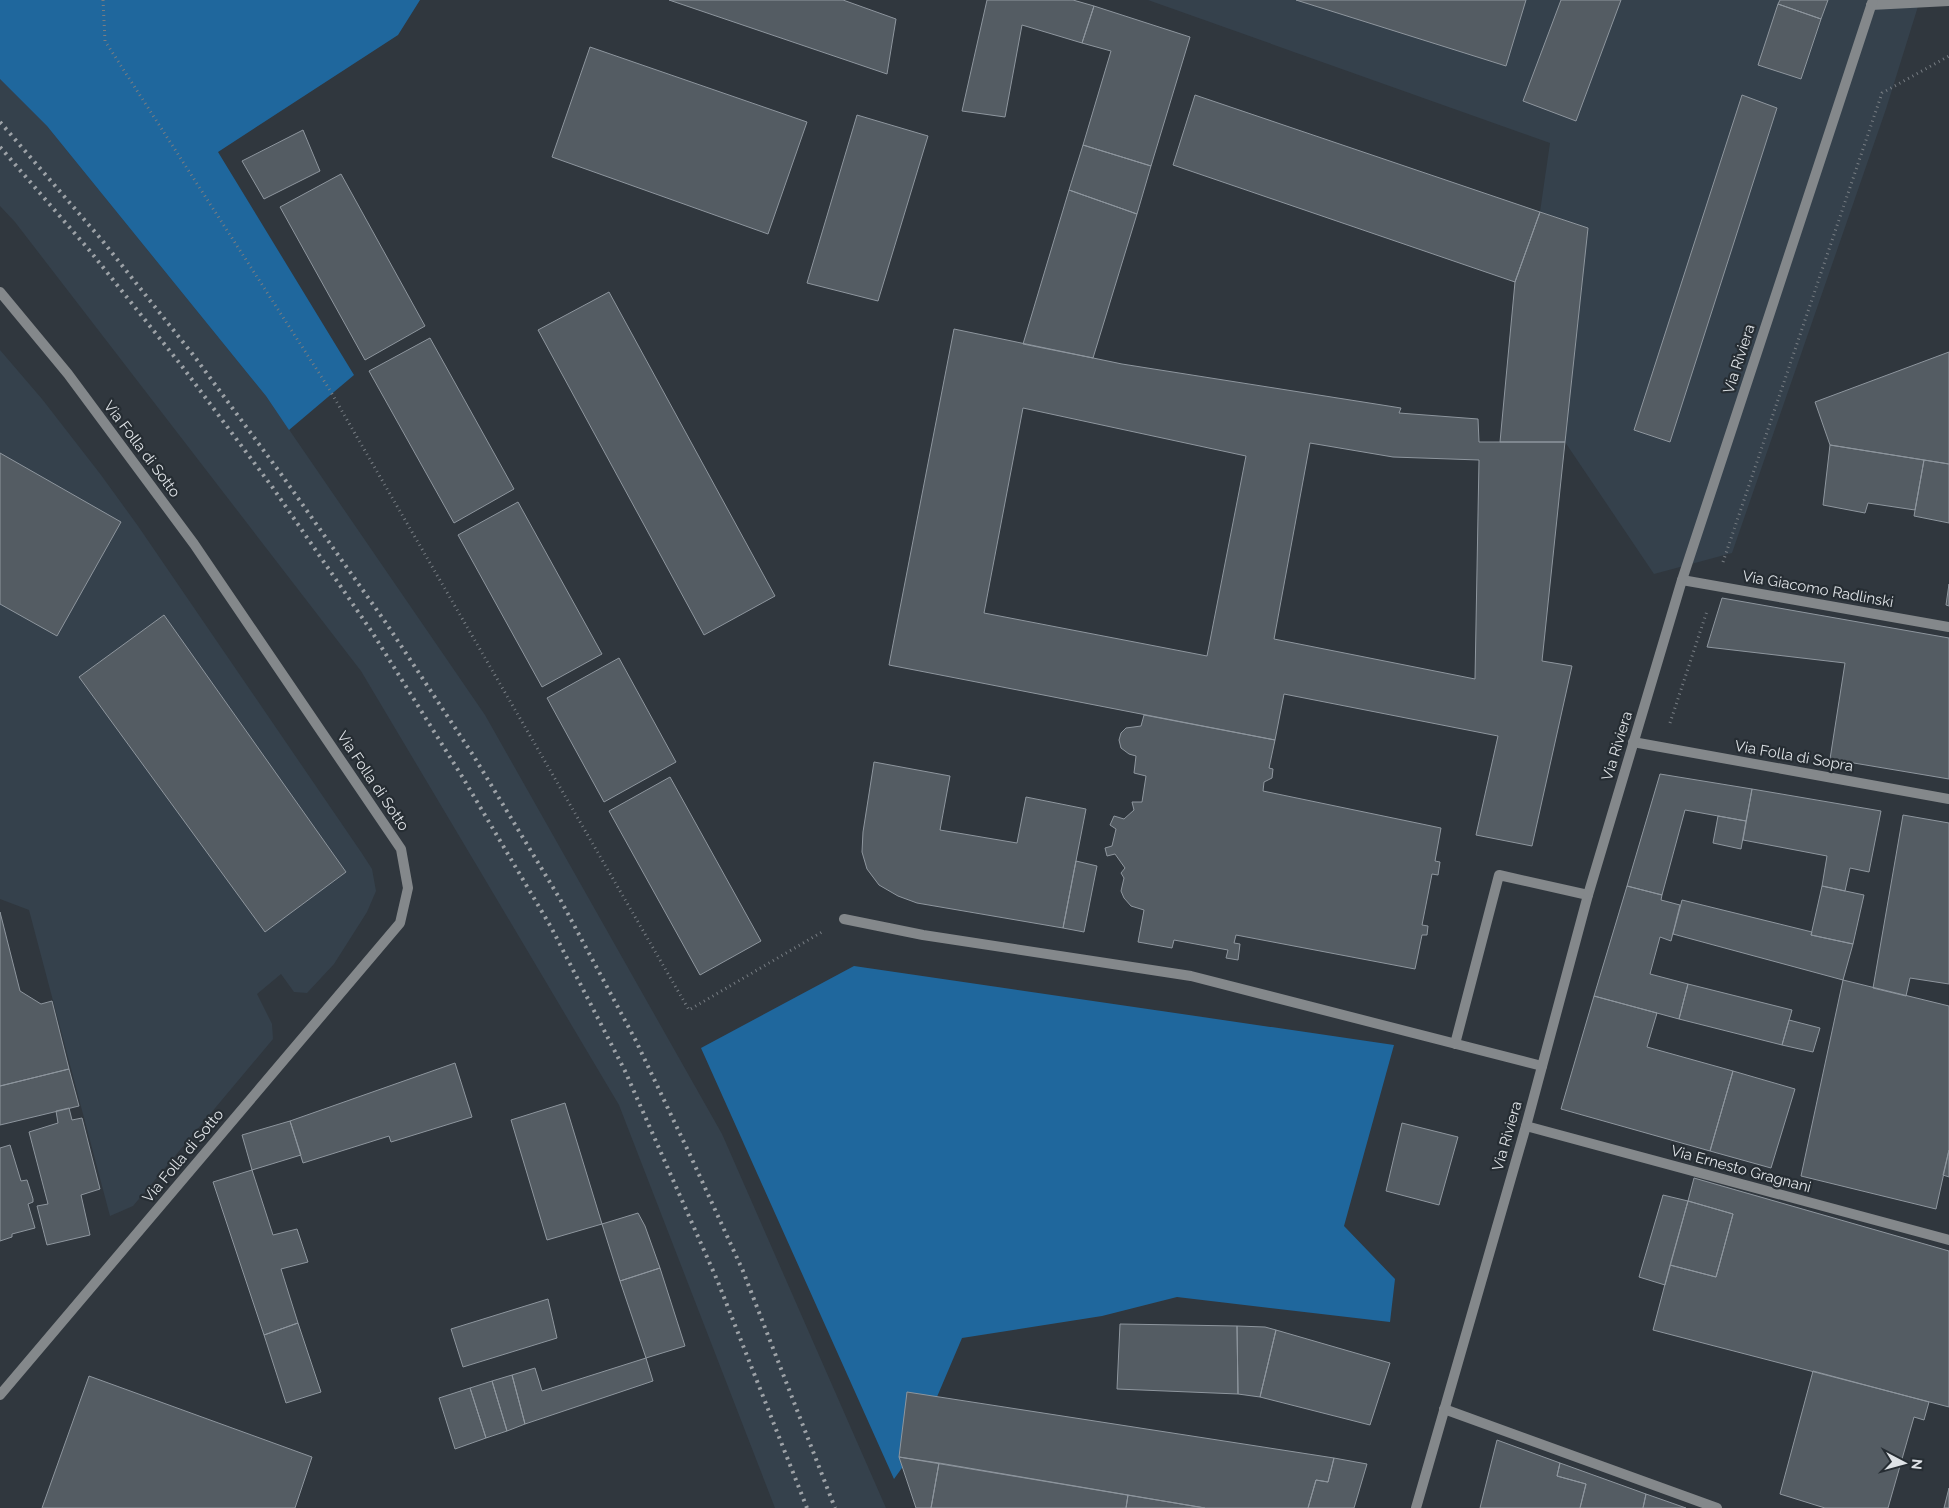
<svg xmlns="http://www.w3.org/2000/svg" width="1949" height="1508" viewBox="0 0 1949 1508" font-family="Raleway,sans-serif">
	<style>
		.built { fill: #35414c }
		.forest { fill: #1f679d }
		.building { fill: #545c63; stroke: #8e969e; fill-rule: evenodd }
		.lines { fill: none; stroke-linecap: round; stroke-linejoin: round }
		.path { stroke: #777d83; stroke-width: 3; stroke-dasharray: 1 4; stroke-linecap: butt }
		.service { stroke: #84888b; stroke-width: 10 }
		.minor { stroke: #84888b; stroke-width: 10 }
		.tertiary { stroke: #84888b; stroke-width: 10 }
		.rail { stroke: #9da2a7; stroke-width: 4; stroke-dasharray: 2.5 5; stroke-linecap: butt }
		.labels { text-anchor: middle; stroke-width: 4.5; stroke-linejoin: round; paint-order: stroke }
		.street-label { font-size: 15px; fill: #dfe3e7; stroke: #262d33 }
	</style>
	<rect width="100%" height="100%" fill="#30373e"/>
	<path class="built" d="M1148 0H1920L1886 109 1732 553 1654 574 1565 442 1588 228 1540 212 1550 143Z
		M0 79 47 126 266 396 485 715 722 1134 886 1508H775L619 1105 483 876 361 671 15 222 0 206Z
		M0 350 42 399 101 475 138 526 361 852 372 869 376 891 367 912 334 964 307 993 294 992 281 974 257 994 272 1024 273 1039 133 1206 110 1216 29 910 0 899Z"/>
	<path class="forest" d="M0 0H420L398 35 218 152 354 375 289 430 266 396 47 126 0 79Z
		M854 966 1394 1045 1344 1226 1395 1279 1390 1322 1177 1297 1102 1316 962 1338 914 1451 894 1479 701 1048Z"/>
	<path class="building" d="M669 0H843L896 19 887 74Z
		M987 0H1073L1094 6 1082 43 1022 25 1005 117 962 111Z
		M1296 0H1526L1506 66Z
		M1561 0H1621L1576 121 1523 101Z
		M1780 0H1828L1821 19 1778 4Z
		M1778 4 1821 19 1801 79 1758 65Z
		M1094 6 1190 37 1151 166 1083 145 1111 51 1082 43Z
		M590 47 807 122 768 234 552 157Z
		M1195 95 1540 212 1515 282 1173 165Z
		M1742 95 1777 108 1670 442 1634 430Z
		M857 115 928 136 878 301 807 283Z
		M303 130 320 171 264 199 242 161Z
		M1083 145 1151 166 1137 214 1069 190Z
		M341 174 425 326 365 360 280 207Z
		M1069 190 1137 214 1093 358 1023 344Z
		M1540 212 1588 228 1565 442H1500L1515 282Z
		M609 292 775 596 704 635 538 330Z
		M954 329 1122 364 1401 408 1399 413 1478 419 1479 442H1565L1542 661 1572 666 1532 846 1476 835 1498 736 1284 694 1275 740 889 665ZM1023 408 1246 456 1207 656 984 613ZM1310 443 1393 457 1479 460 1475 679 1274 639Z
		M430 338 514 489 454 523 369 371Z
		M1949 352V464L1830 445 1815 402Z
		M1830 445 1924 460 1915 510 1868 503 1865 513 1823 505Z
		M0 453 121 522 57 636 0 604Z
		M1924 460 1949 464V523L1914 516Z
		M518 502 602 654 542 687 458 535Z
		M1949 584V606L1946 605Z
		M1722 598 1949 638V779L1830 759 1845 663 1707 647Z
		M164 615 346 872 265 932 79 677Z
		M619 658 676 762 604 802 547 698Z
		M1144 715 1275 740 1269 768 1273 769 1272 778 1264 782 1263 791 1441 828 1435 861 1440 862 1438 875 1432 874 1422 925 1428 926 1427 935H1422L1415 969 1236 935 1234 943 1240 944 1238 960 1226 958 1228 950 1174 940 1172 948 1138 942 1144 910 1131 906 1124 898 1121 891 1124 878 1121 873 1125 868 1115 854 1107 856 1105 848 1112 846 1116 829 1110 825 1114 816 1124 819 1134 810 1132 802H1142L1146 776 1134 773 1136 756 1129 754 1121 748 1119 740 1121 733 1126 728 1141 726Z
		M874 762 950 776 940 830 1017 843 1026 797 1086 809 1063 928 917 903 898 896 879 885 867 869 862 852 863 832Z
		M1660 774 1752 789 1746 821 1685 810 1662 895 1627 886Z
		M670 777 761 941 700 975 609 811Z
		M1752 789 1881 811 1869 872 1850 868 1845 891 1822 886 1827 856 1743 840Z
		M1903 815 1949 823V984L1910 978 1906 996 1873 988Z
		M1718 816 1746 821 1741 849 1713 843Z
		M1076 861 1097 866 1084 932 1063 928Z
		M1627 886 1662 895 1661 900 1680 905 1671 941 1660 937 1650 974 1688 984 1679 1019 1594 996Z
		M1822 886 1864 895 1853 944 1811 935Z
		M1682 900 1812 932 1811 935 1853 944 1843 980 1673 934Z
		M0 912 20 991 41 1004 52 1001 69 1069 0 1086Z
		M1843 980 1949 1006V1150L1936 1209 1801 1176Z
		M1688 984 1792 1010 1782 1045 1679 1019Z
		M1594 996 1657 1013 1647 1047 1733 1071 1710 1151 1561 1109Z
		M1789 1020 1820 1028 1813 1052 1782 1045Z
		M455 1063 472 1117 391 1142 389 1136 303 1163 290 1121Z
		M69 1069 79 1106 0 1125V1086Z
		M1733 1071 1795 1089 1771 1168 1710 1151Z
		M565 1103 602 1224 547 1240 511 1120Z
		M69 1108 72 1120 82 1118 100 1189 81 1195 90 1235 47 1245 37 1206 48 1204 29 1132 58 1123 56 1111Z
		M290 1121 301 1155 252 1170 242 1135Z
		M1402 1123 1458 1137 1439 1205 1386 1191Z
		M10 1145 21 1181 27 1180 33 1199V1202L28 1204 35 1228 12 1234V1237L0 1241V1148Z
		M1949 1150V1177L1943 1175Z
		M252 1170 273 1235 297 1229 308 1262 281 1269 298 1323 264 1335 213 1182Z
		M1694 1178 1949 1251V1407L1653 1330 1670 1265 1716 1277 1733 1214 1688 1201Z
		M1663 1195 1688 1201 1665 1285 1639 1277Z
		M1688 1201 1733 1214 1716 1277 1670 1265Z
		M638 1213 645 1226 660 1268 620 1281 602 1224Z
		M660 1268 685 1346 646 1358 620 1281Z
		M548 1299 557 1338 463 1367 451 1329Z
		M298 1323 321 1392 286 1403 264 1335Z
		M1120 1324 1237 1326 1238 1394 1117 1389Z
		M1237 1326 1265 1327 1276 1330 1260 1397 1238 1394Z
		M1276 1330 1390 1363 1370 1425 1260 1397Z
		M646 1358 653 1381 525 1424 512 1375 535 1368 542 1391Z
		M1813 1371 1929 1402 1924 1420 1914 1417 1888 1508H1825L1780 1494Z
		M512 1375 525 1424 507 1431 492 1381Z
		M89 1376 312 1457 295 1508H42Z
		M492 1381 507 1431 486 1438 470 1388Z
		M470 1388 486 1438 455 1449 439 1398Z
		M907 1392 1334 1458 1328 1482 1316 1480 1308 1508H1205L899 1457Z
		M1497 1440 1560 1463 1557 1476 1586 1484 1580 1508H1480Z
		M899 1457 939 1463 931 1508H916Z
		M1334 1458 1367 1464 1354 1508H1308L1316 1480 1328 1482Z
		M939 1463 1128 1495 1126 1508H931Z
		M1560 1463 1646 1494 1643 1508H1580L1586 1484 1557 1476Z
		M1949 1488V1508H1944Z
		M1646 1494 1686 1508H1643Z
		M1128 1495 1205 1508H1126Z"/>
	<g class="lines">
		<path class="path" d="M103 0 105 41 328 387 689 1010 822 932
			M1723 562 1882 93 1949 56
			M1670 723 1707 611"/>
		<path class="service" d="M844 919 923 935 1191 976 1542 1066
			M1455 1044 1499 875 1588 895
			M1444 1409 1717 1508"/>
		<path class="minor" d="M1871 5 1949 1
			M0 292 68 374 194 544 401 849 408 888 400 923 0 1395
			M1682 580 1949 627
			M1633 742 1949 799
			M1526 1126 1949 1240"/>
		<path class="tertiary" d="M1416 1508 1526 1126 1588 895 1682 580 1873 0"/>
		<path class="rail" d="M0 122 101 239 194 356 281 474 386 623 473 755 560 899 636 1041 691 1157 743 1271 835 1508
			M0 147 90 251 181 365 273 488 372 632 463 778 551 927 625 1071 718 1282 807 1508"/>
	</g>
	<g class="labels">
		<g class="street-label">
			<text transform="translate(1739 359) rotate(-72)" y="5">Via Riviera</text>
			<text transform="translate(142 449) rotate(53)" y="5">Via Folla di Sotto</text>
			<text transform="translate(1818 589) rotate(10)" y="5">Via Giacomo Radlinski</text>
			<text transform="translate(1617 746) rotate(-73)" y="5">Via Riviera</text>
			<text transform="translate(1794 756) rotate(10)" y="5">Via Folla di Sopra</text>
			<text transform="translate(373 781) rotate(56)" y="5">Via Folla di Sotto</text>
			<text transform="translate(1507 1136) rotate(-74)" y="5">Via Riviera</text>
			<text transform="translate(183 1156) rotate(-50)" y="5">Via Folla di Sotto</text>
			<text transform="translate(1741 1169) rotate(15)" y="5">Via Ernesto Gragnani</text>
		</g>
	</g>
	<g transform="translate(1904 1463) rotate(96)" stroke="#262d33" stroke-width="4" paint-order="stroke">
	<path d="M0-4L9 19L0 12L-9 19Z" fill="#dfe3e7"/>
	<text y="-8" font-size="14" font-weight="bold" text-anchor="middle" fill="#dfe3e7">N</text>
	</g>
</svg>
